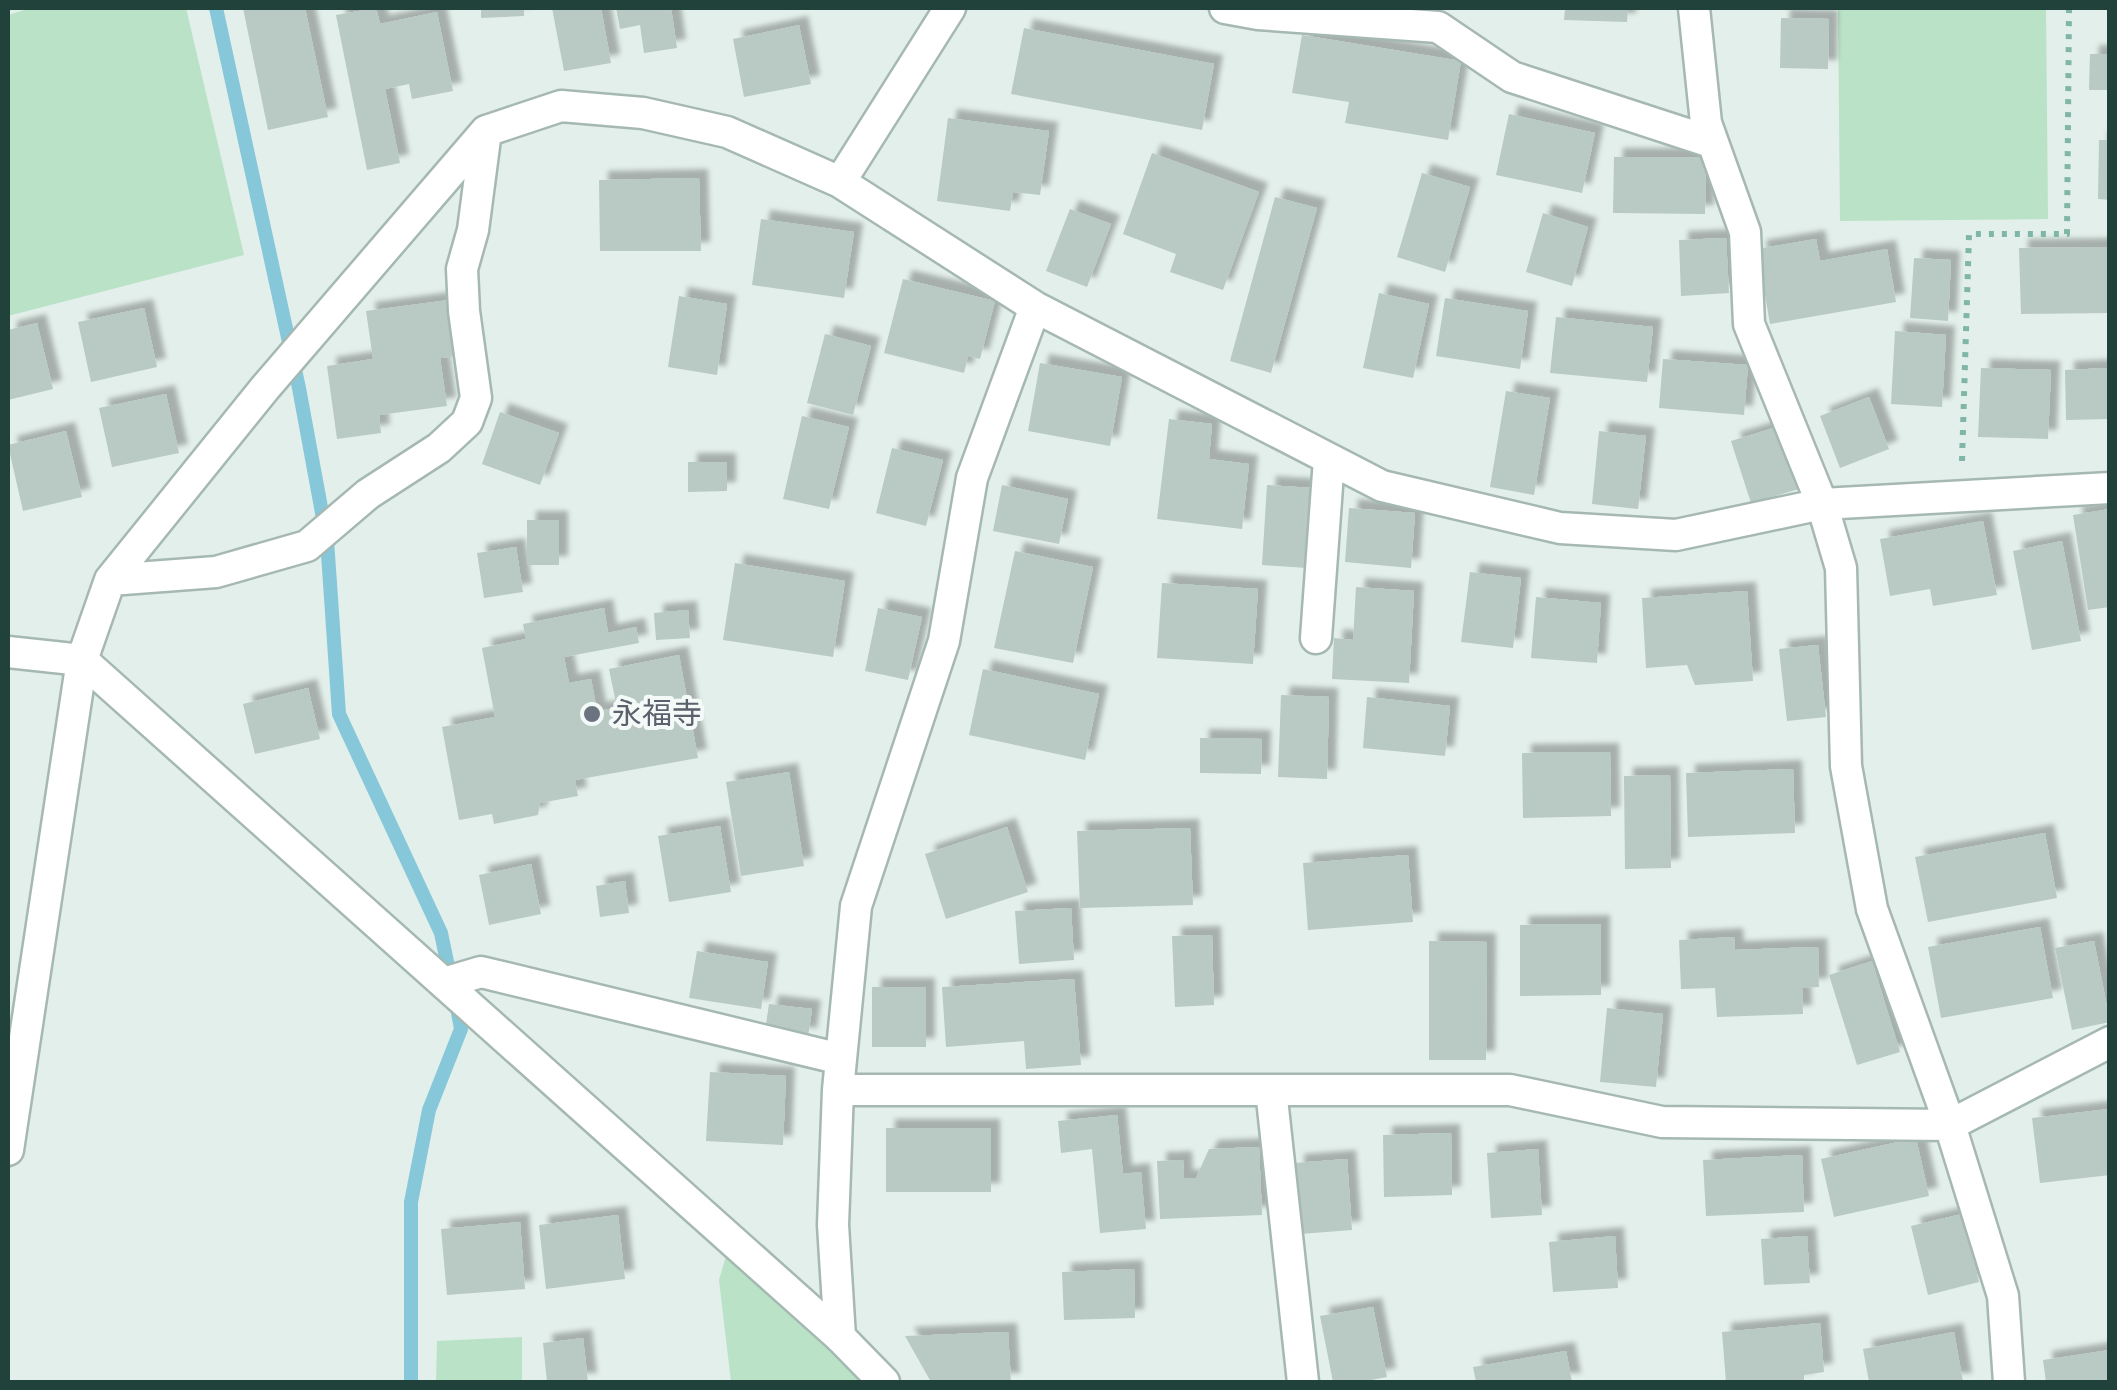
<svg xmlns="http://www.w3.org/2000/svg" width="2117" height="1390" viewBox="0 0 2117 1390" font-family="Karla,'Noto Sans JP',sans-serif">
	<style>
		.green { fill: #bae2c7 }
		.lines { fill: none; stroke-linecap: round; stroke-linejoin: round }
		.stream { stroke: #86c7d9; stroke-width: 14 }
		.building { fill: #b8cac3; filter: url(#shadow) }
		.minor-casing { stroke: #a5b8b2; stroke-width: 35 }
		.tertiary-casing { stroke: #a5b8b2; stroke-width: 35 }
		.path { stroke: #80b6a8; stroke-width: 6; stroke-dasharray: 5 8; stroke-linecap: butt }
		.minor { stroke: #fff; stroke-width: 30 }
		.tertiary { stroke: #fff; stroke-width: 30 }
		.worship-dot { fill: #6b7280; stroke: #f4faf8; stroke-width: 4 }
		.labels { text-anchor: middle; stroke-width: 8; stroke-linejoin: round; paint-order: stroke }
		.worship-label { font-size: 30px; fill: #5b616d; stroke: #f4faf8; text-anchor: start }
	</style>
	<defs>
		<filter id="shadow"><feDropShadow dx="9" dy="-9" stdDeviation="2.5" flood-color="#0004"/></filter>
	</defs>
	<rect width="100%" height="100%" fill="#e3efea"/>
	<path class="green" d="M31 8H186L244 255 8 316V15Z
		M1838 8H2046L2048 219 1840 221Z
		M731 1239 880 1382H731L719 1280Z
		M522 1337V1382H436L437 1341Z"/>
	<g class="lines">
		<path class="stream" d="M216 8 299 388 327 540 339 714 441 933 451 981
			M411 1382V1202L429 1110 461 1029 456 1002"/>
	</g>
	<path class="building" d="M243 8H305L328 117 268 130Z
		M376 8 380 24 437 12 453 91 412 99 409 84 385 89 400 163 367 170 336 15Z
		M481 8H524V16L481 18Z
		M552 8H601L611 63 564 71Z
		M616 8H671L677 48 644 53 640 25 620 29Z
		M1565 8H1628L1627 22 1564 20Z
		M1781 18 1829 19 1828 69 1780 68Z
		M799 25 811 84 744 97 733 39Z
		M1024 28 1214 64 1202 130 1011 94Z
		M1302 35 1461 61 1448 140 1345 123 1349 102 1292 93Z
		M2090 54H2110V90H2089Z
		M1509 114 1595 133 1582 193 1496 175Z
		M948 118 1049 131 1040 195 1013 192 1010 211 937 201Z
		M2099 140H2110V200L2098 199Z
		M1152 153 1259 192 1223 290 1170 272 1176 254 1123 234Z
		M1614 157H1706L1705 214 1613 213Z
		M1422 173 1470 187 1445 272 1397 257Z
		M699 178 701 251H600L599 180Z
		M1275 197 1317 208 1271 373 1230 361Z
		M1070 209 1111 224 1087 287 1046 271Z
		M1543 213 1588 227 1572 286 1526 272Z
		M761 219 854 232 844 298 752 285Z
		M1726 238 1729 293 1681 296 1679 240Z
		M1816 239 1820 261 1887 249 1896 302 1770 324 1757 249Z
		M2110 247V313L2021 314 2019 248Z
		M1914 258 1951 260 1948 321 1910 318Z
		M903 279 995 301 980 359 968 356 964 373 884 353Z
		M1379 293 1429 304 1413 378 1363 368Z
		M679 296 727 304 717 375 668 367Z
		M1445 298 1528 311 1520 369 1436 356Z
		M449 300 457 356 440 358 447 406 379 415 381 433 337 439 327 366 373 359 366 311Z
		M144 308 157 367 91 382 78 322Z
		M1556 317 1653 327 1647 382 1550 373Z
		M37 323 53 389 8 400V330Z
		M1895 331 1946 335 1942 407 1891 404Z
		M825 334 871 346 853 415 807 403Z
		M1663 359 1748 365 1744 415 1659 408Z
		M1040 363 1122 377 1110 446 1028 431Z
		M1981 368 2051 370 2048 439 1978 437Z
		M2110 368V419L2066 420 2065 370Z
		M1506 391 1550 398 1534 495 1490 487Z
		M166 394 179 453 112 467 99 408Z
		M1869 397 1889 449 1840 468 1820 416Z
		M500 412 559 433 540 485 482 464Z
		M802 416 849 427 829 509 783 499Z
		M1169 419 1212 424 1209 459 1249 464 1242 529 1157 519Z
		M1780 426 1799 489 1751 503 1731 441Z
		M66 431 82 497 23 511 8 445Z
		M1599 431 1646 436 1638 509 1592 504Z
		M892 448 943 460 926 526 876 513Z
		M688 462H727V491L688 492Z
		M1002 485 1068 499 1059 544 993 531Z
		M1267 485 1312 488 1307 568 1262 565Z
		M1349 508 1415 513 1411 568 1345 562Z
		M2110 509V562L2106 563 2110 585V607L2088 610 2073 515Z
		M527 520H559V565H527Z
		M1983 521 1997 595 1933 606 1930 589 1890 596 1880 539Z
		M2062 541 2081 641 2032 650 2013 551Z
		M516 547 523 592 484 598 477 553Z
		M1015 551 1093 567 1073 663 994 648Z
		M735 563 845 581 833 657 723 640Z
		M1470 572 1521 578 1513 648 1461 642Z
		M1162 583 1258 589 1253 664 1157 658Z
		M1356 587 1414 591 1409 683 1332 679 1334 638 1353 640Z
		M1747 591 1753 681 1695 685 1687 665 1646 668 1642 598Z
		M1536 597 1601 603 1597 663 1531 658Z
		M604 608 608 633 636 627 639 643 564 657 569 683 591 679 597 711 617 708 609 669 679 655 698 758 575 780 578 796 540 803 538 815 494 824 492 814 459 820 442 727 495 717 482 648 526 639 523 624Z
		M878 608 922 617 908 680 865 671Z
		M688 610 690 638 656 640 654 613Z
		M1818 645 1826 717 1787 721 1779 649Z
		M983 669 1099 694 1085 760 969 735Z
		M308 688 320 739 255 754 243 704Z
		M1281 695 1329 697 1327 779 1278 777Z
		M1367 697 1450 706 1445 756 1363 748Z
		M1200 738 1262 739 1261 774 1200 773Z
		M1610 752 1611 816 1523 818 1522 753Z
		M1793 769 1795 833 1688 837 1686 773Z
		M789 772 804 866 741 876 726 782Z
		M1670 775 1671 868 1625 869 1624 776Z
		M720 826 731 892 669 902 658 836Z
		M1007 827 1028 892 946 919 925 854Z
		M1190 828 1193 905 1080 908 1077 831Z
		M2045 833 2057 898 1928 922 1915 857Z
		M1408 855 1413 922 1308 930 1303 863Z
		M531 864 541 914 489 925 479 875Z
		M625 881 629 913 600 917 596 886Z
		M1071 908 1074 960 1019 964 1015 911Z
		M1601 924V995L1520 996V925Z
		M2040 927 2053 998 1941 1018 1928 947Z
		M1212 935 1214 1005 1175 1007 1172 936Z
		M1734 937 1735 950 1818 947 1819 987 1802 988 1803 1014 1717 1017 1715 988 1681 989 1679 940Z
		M1429 941 1487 942 1486 1060H1429Z
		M2094 941 2110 1022 2072 1030 2055 948Z
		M697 951 768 962 761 1009 689 998Z
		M1872 961 1900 1052 1857 1065 1829 975Z
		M1074 979 1081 1065 1026 1069 1024 1041 946 1047 942 987Z
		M872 987H926V1047H872Z
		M769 1004 812 1009 808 1037 765 1031Z
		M1607 1008 1663 1014 1656 1087 1600 1082Z
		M710 1072 786 1076 783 1145 706 1141Z
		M2109 1109 2110 1175 2040 1183 2032 1118Z
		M1117 1115 1123 1174 1141 1172 1146 1229 1100 1233 1092 1149 1061 1153 1058 1121Z
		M886 1128H991V1192H886Z
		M1451 1133 1452 1195 1384 1197 1383 1135Z
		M1916 1138 1929 1196 1834 1217 1821 1159Z
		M1259 1147 1262 1215 1160 1219 1157 1161 1183 1160 1184 1179 1196 1178 1209 1149Z
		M1538 1149 1542 1215 1491 1218 1487 1153Z
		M1802 1155 1804 1212 1706 1216 1703 1160Z
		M1347 1159 1352 1230 1300 1234 1295 1163Z
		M1962 1214 1979 1282 1928 1295 1911 1226Z
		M618 1215 625 1279 546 1289 539 1225Z
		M520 1222 525 1289 447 1295 441 1229Z
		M1615 1236 1618 1288 1553 1292 1549 1242Z
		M1807 1236 1810 1283 1764 1285 1761 1239Z
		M1134 1269 1135 1318 1064 1320 1062 1272Z
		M1373 1307 1387 1377 1360 1382H1333L1320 1316Z
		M1820 1323 1824 1372 1804 1375V1382H1726L1722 1332Z
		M1008 1332 1011 1382H931L905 1336Z
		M1954 1332 1963 1382H1869L1863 1349Z
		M583 1338 588 1382H547L543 1343Z
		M2110 1350V1382H2046L2043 1360Z
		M1566 1351 1572 1382H1476L1473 1367Z"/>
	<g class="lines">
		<defs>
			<path id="minor" d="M1225 8 1258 14 1438 27 1512 77 1711 142
				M1694 8 1706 123 1745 232 1749 324 1822 504 1841 568 1846 766 1872 909 1950 1125 2003 1296 2009 1382
				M840 182 950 8
				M110 580 216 572 307 546 368 494 439 448 467 422 476 398 464 311 462 269 473 230 486 131
				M1316 638 1329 459
				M444 983 481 972 841 1059
				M838 1090H1510L1662 1122 1950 1125 2110 1042
				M1271 1090 1303 1382
				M8 1150 82 660 110 580 265 388 486 131 561 106 643 113 727 132 840 182 1035 307 1382 486 1560 528 1676 535 1822 504 2110 488
				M840 1337 833 1225 838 1090 856 906 944 641 972 478 1035 307"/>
			<path id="tertiary" d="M8 652 82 660 840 1337 884 1382"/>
		</defs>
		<use href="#minor" class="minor-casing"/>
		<use href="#tertiary" class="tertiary-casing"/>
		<path class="path" d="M1962 461 1969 234H2067L2069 8"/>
		<use href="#minor" class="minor"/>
		<use href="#tertiary" class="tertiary"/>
	</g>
	<circle class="worship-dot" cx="592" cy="714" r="10"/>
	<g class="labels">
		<g class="worship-label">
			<text x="612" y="724">永福寺</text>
		</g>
	</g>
	<rect width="2117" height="1390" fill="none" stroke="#20423b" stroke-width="20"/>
</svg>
